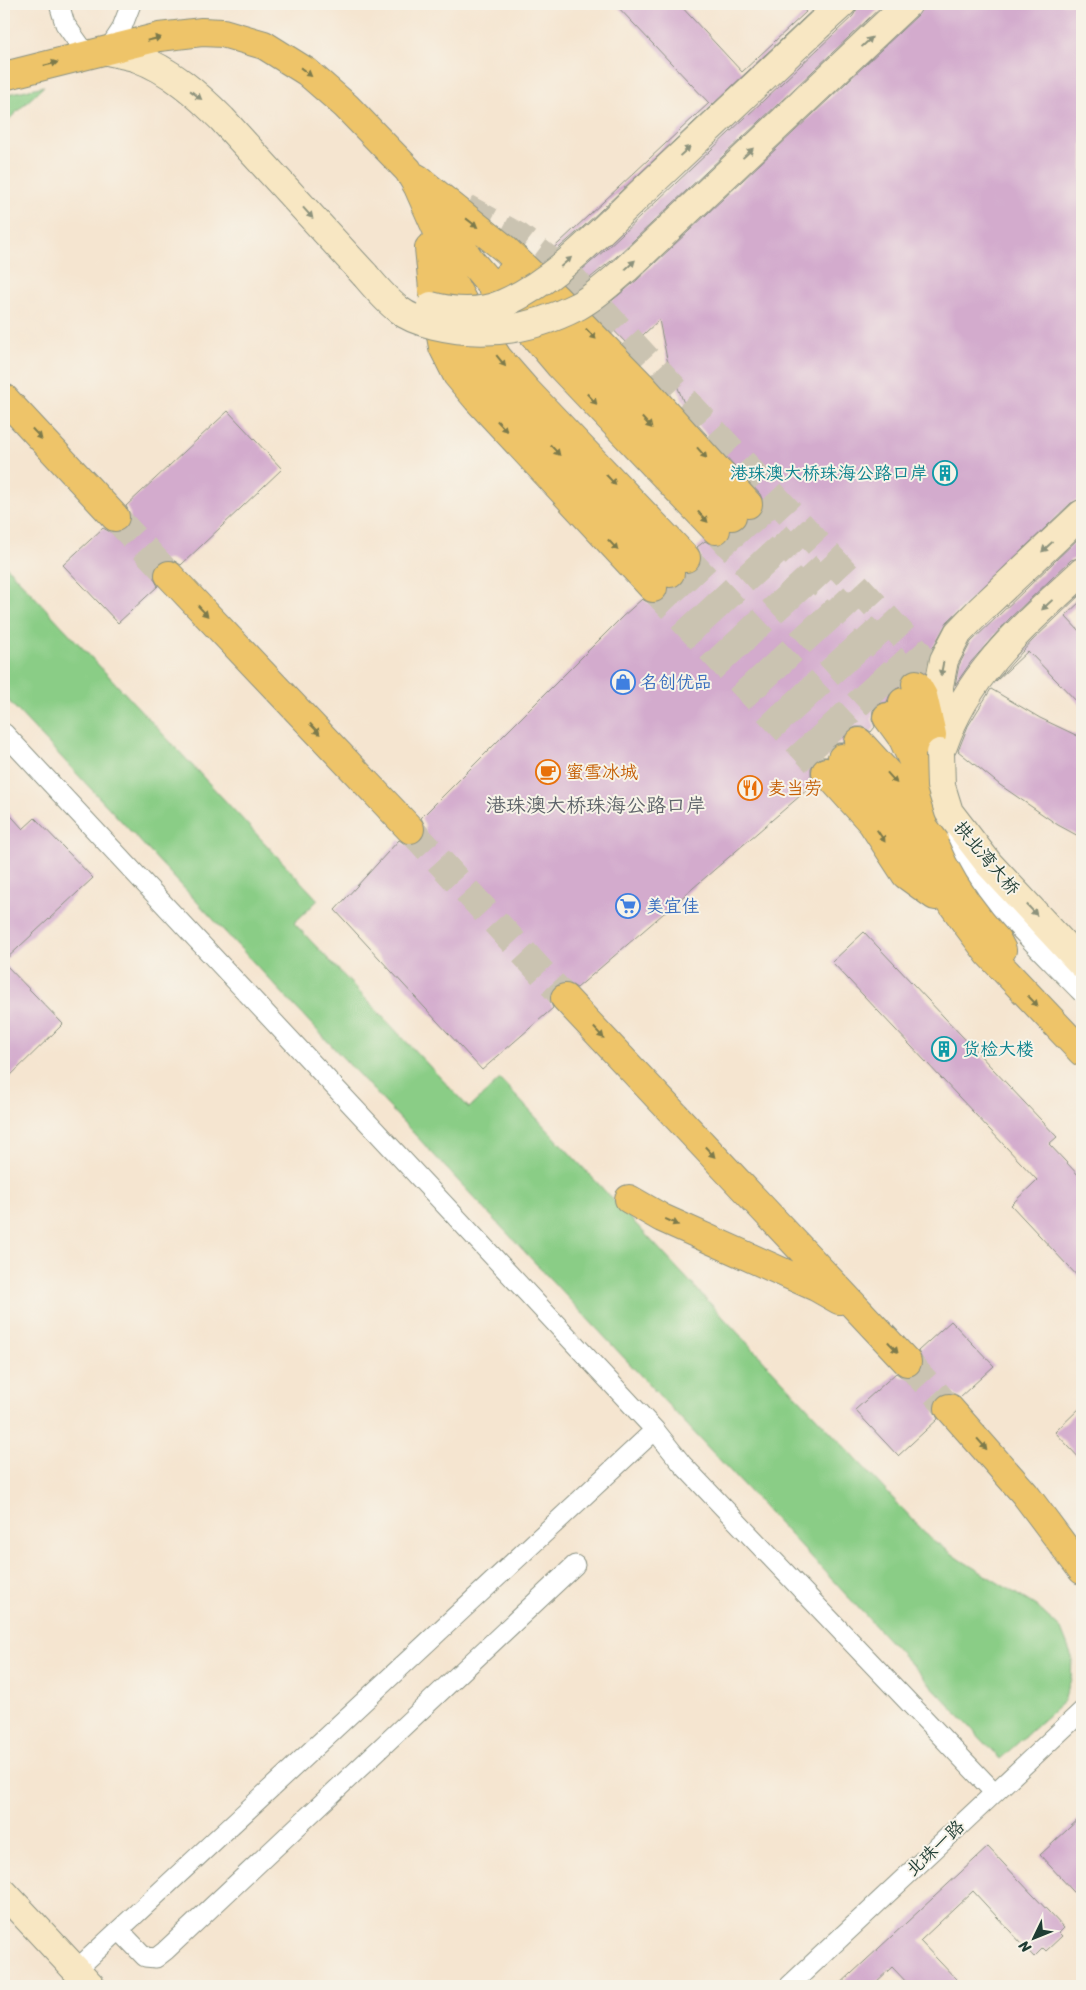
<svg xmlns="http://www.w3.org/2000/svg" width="1086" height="1990" viewBox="0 0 1086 1990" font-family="Sriracha,'LXGW WenKai TC',sans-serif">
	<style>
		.green { fill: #8acd86; stroke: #54855d }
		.building { fill: #d3abcd }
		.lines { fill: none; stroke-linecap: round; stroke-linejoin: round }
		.highway-tunnel { stroke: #cac3b1; stroke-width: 28; stroke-dasharray: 28 14; stroke-linecap: butt }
		.street-casing { stroke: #8a9182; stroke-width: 21 }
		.secondary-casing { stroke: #8a9182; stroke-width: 30 }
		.highway-casing { stroke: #8a9182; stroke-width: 30 }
		.street { stroke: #fff; stroke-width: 19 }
		.secondary { stroke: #f8e7c3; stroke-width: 28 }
		.highway { stroke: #eec469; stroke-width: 28 }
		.street-bridge-casing { stroke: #8a9182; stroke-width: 21; stroke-linecap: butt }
		.secondary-bridge-casing { stroke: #8a9182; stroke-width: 30; stroke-linecap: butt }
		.street-bridge { stroke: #fff; stroke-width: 19 }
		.secondary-bridge { stroke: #f8e7c3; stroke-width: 28 }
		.oneway { fill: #7c7a4c }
		.oneway2 { fill: #8c927c }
		.labels { text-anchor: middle; stroke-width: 4; stroke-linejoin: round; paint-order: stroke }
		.culture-label { font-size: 18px; fill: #0d838f; stroke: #f7f3e8; text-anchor: end }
		.shop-label { font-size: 18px; fill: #366cbe; stroke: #f7f3e8; text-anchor: start }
		.food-label { font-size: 18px; fill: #c56008; stroke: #f7f3e8; text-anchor: start }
		.street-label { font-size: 18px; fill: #1f3d34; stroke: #f7f3e8 }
		.quarter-label { font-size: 20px; fill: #5e646a; stroke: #f7f3e8 }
	</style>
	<rect width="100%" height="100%" fill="#f7f3e8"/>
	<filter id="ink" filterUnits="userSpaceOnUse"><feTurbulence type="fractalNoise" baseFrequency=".02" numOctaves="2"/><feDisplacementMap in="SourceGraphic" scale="10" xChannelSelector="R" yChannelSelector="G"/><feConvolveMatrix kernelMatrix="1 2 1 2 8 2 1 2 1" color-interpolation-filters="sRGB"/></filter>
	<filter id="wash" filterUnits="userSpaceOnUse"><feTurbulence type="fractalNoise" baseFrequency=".0096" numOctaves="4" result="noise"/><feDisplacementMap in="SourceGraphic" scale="20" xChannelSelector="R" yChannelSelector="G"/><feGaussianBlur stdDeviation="1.12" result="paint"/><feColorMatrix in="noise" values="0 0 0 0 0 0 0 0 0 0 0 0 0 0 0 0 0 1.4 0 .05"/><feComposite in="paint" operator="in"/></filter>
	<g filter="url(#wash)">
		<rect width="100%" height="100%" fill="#f5e5d0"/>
		<path class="green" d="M44 86 4 124V95Z
			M4 564 318 900 294 923 469 1108 500 1079 930 1538 961 1560 1036 1606 1061 1629 1072 1657 1071 1679 1064 1701 1000 1759 4 696Z"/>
		<g id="blocks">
			<path class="building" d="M615 4H679L742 72 806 12 799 4H819L583 227 546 259 544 257 709 103Z
				M857 4H884L616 257 575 290 568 282 605 250 853 16 857 9Z
				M922 4H1082V499L1071 503 947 622 930 653 926 672 916 668 908 671 902 677 901 687 895 689 890 694 887 702 878 704 873 710 872 719 875 727 871 732 863 727H856L849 730 844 737V743H838L832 746 827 757H822L815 761 811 768V775L815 783 577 988 569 983H562L555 986 550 994V1001L553 1008 482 1070 335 910 399 840 405 844H413L421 840 425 834V826L421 818 622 617 642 599 649 603H656L663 600 668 593V588H674L680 585 685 578V573H690L697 569 701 563V555L697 547 705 541 712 545H720L727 541 731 531 742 528 747 519 758 516 763 509V501L760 494 688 414 667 359 659 320 630 347 597 313 637 280 918 15 922 9Z
				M228 411 282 469 181 565 173 560H166L159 563 154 571V579L158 586 118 623 63 565 103 528 110 532H118L126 528 130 521V514L126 506Z
				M1082 535V557L1071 560 1009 619 971 662 955 685 959 665 971 642Z
				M1082 593V600L1065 616 1082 634V707L1028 651 995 682 1032 641Z
				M991 689 1040 718 1082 738V838L1058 825 1000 785 958 751 968 726Z
				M4 808 23 829 35 818 93 878 4 961Z
				M864 932 1057 1137 1049 1144 1082 1179V1281L1011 1205 1037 1180 832 962Z
				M4 963 63 1024 4 1082Z
				M951 1321 994 1366 960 1397 953 1393H946L938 1397 934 1404V1411L938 1419 898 1456 855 1410 896 1373 902 1377H910L918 1373 922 1367V1359L918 1351Z
				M1082 1406V1461L1055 1432Z
				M1082 1816V1901L1040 1855Z
				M988 1847 1064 1928 1059 1933 1062 1936 1046 1951 1043 1948 1034 1957 973 1891 920 1941 957 1980 950 1986H910L892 1967 872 1986H838Z"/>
		</g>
	</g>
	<g filter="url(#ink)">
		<use href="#blocks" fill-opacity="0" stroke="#8a9182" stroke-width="1"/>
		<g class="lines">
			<path class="highway-tunnel" d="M466 208 519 237 570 276 917 651C932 673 931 680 931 706
				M748 504 916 684
				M732 516 903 702
				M115 517 169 575
				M716 530 887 717
				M686 558 859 742
				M670 573 842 758
				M653 588 826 772
				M410 829 565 998
				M907 1362 949 1408"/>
			<defs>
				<path id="street" d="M59 4 65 24 87 55
					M107 51 121 30 131 4
					M4 733 655 1430 682 1464 994 1792
					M120 1931 145 1957 156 1958 165 1951 575 1565
					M76 1970 655 1430
					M789 1986 1082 1711"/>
				<path id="secondary" d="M820 24 842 4
					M107 51C117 53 128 55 137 58 170 70 198 95 222 119L365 275
					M939 739V686L944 660 958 633 980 610 1082 514
					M943 746C968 672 1027 623 1082 572
					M4 1893 91 1986"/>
				<path id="highway" d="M4 76 159 37 202 32 223 33 264 45 307 72 346 106 408 170 418 187 437 230 451 279 469 313 498 358 526 390 686 558
					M417 178 505 249 555 297 642 386 748 504
					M441 216 470 260 560 366 716 530
					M429 248 434 299 443 347 457 375 477 399 653 588
					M507 276 586 357 732 516
					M455 308 465 347 480 368 670 573
					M4 398 115 517
					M169 575 410 829
					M916 684 923 696 932 735
					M903 702 932 755
					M887 717 903 739 970 889 1002 950
					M859 742 904 791 913 806 929 856 953 905 968 926 989 954 1082 1052
					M842 758 891 812 904 836 911 858
					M826 772 872 823 906 875 935 896
					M565 998 907 1362
					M629 1199 662 1218 816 1287 839 1300
					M949 1408 1025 1494 1082 1570"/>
			</defs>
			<use href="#street" class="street-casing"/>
			<use href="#secondary" class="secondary-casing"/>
			<use href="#highway" class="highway-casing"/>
			<use href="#street" class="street"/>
			<use href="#secondary" class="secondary"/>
			<use href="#highway" class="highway"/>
			<defs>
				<path id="street-bridge" d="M957 836C983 900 1036 945 1082 993"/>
				<path id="secondary-bridge" d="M365 275C375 287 386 300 399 310 409 318 422 322 434 325 484 337 532 330 578 306 595 297 611 282 626 269L907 4
					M431 306C454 312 479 314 502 304 554 282 602 230 643 191 702 135 761 80 820 24
					M940 753 941 786 949 812 989 864 1082 964"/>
			</defs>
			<use href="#street-bridge" class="street-bridge-casing"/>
			<use href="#secondary-bridge" class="secondary-bridge-casing"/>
			<use href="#street-bridge" class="street-bridge"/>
			<use href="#secondary-bridge" class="secondary-bridge"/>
		</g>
		<defs><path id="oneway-solid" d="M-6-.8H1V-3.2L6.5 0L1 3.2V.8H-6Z" transform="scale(1.25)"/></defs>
		<g class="oneway">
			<use href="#oneway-solid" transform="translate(154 39) rotate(-14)"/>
			<use href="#oneway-solid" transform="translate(51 64) rotate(-14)"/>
			<use href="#oneway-solid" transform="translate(306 72) rotate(38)"/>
			<use href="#oneway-solid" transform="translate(472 223) rotate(38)"/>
			<use href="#oneway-solid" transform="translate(591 334) rotate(46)"/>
			<use href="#oneway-solid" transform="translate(501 361) rotate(51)"/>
			<use href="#oneway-solid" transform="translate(592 399) rotate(47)"/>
			<use href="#oneway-solid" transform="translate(647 423) rotate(47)"/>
			<use href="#oneway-solid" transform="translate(502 426) rotate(47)"/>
			<use href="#oneway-solid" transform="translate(37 434) rotate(47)"/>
			<use href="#oneway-solid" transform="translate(555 450) rotate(47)"/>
			<use href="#oneway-solid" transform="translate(702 453) rotate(48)"/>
			<use href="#oneway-solid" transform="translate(611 480) rotate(47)"/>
			<use href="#oneway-solid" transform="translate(703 517) rotate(47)"/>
			<use href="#oneway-solid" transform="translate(613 545) rotate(47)"/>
			<use href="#oneway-solid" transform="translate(203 611) rotate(47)"/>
			<use href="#oneway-solid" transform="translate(315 729) rotate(47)"/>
			<use href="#oneway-solid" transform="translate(892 778) rotate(48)"/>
			<use href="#oneway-solid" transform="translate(881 836) rotate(56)"/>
			<use href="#oneway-solid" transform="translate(1033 1001) rotate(46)"/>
			<use href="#oneway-solid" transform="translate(599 1033) rotate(47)"/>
			<use href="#oneway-solid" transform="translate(710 1152) rotate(47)"/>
			<use href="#oneway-solid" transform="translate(672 1222) rotate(25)"/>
			<use href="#oneway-solid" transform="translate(893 1347) rotate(47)"/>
			<use href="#oneway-solid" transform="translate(982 1444) rotate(49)"/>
		</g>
		<g class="oneway2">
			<use href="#oneway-solid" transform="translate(867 42) rotate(-43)"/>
			<use href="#oneway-solid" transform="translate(196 95) rotate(38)"/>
			<use href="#oneway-solid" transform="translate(685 151) rotate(-43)"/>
			<use href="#oneway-solid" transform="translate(748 153) rotate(-43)"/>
			<use href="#oneway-solid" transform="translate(308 213) rotate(48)"/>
			<use href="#oneway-solid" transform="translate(566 262) rotate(-41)"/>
			<use href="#oneway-solid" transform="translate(630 265) rotate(-43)"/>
			<use href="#oneway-solid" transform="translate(1047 547) rotate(137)"/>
			<use href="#oneway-solid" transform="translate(1047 605) rotate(137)"/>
			<use href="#oneway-solid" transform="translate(942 669) rotate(101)"/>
			<use href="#oneway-solid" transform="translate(1032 910) rotate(47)"/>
		</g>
	</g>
	<defs>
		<symbol id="building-ring" viewBox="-11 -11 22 22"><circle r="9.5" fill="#f7f3e8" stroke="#0f9aa8" stroke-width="1.5"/><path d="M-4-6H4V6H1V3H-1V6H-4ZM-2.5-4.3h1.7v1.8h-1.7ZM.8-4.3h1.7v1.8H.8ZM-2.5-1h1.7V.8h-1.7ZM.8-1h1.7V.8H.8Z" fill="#0f9aa8"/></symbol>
		<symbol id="shop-ring" viewBox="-11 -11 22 22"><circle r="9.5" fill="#f7f3e8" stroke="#3f7fe0" stroke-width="1.5"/><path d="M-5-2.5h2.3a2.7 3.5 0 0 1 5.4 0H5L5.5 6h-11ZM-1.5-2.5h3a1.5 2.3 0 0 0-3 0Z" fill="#3f7fe0"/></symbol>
		<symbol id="cafe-ring" viewBox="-11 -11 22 22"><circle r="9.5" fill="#f7f3e8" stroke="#e8710a" stroke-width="1.5"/><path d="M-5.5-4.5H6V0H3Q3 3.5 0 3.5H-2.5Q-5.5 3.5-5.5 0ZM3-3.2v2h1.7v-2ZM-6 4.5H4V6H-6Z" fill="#e8710a"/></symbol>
		<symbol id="restaurant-ring" viewBox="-11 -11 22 22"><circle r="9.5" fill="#f7f3e8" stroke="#e8710a" stroke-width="1.5"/><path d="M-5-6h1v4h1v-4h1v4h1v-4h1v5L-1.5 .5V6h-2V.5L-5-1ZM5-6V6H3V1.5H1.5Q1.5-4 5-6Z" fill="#e8710a"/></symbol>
		<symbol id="supermarket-ring" viewBox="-11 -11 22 22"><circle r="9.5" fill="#f7f3e8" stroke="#3f7fe0" stroke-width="1.5"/><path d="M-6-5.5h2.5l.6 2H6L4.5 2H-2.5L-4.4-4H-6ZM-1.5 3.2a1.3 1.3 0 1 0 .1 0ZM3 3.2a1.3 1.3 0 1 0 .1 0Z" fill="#3f7fe0"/></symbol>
	</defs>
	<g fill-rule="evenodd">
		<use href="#building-ring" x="931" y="459" width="28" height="28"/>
		<use href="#shop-ring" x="609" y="668" width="28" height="28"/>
		<use href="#cafe-ring" x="534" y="758" width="28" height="28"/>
		<use href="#restaurant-ring" x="736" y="774" width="28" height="28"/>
		<use href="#supermarket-ring" x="614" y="892" width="28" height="28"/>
		<use href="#building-ring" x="930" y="1035" width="28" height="28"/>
	</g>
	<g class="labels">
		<g class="culture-label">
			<text x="928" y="479">港珠澳大桥珠海公路口岸</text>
			<text x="962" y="1055" text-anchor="start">货检大楼</text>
		</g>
		<g class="shop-label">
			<text x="640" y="688">名创优品</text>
			<text x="646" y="912">美宜佳</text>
		</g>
		<g class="food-label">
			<text x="566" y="778">蜜雪冰城</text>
			<text x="768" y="794">麦当劳</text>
		</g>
		<g class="street-label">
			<text transform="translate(987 858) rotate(50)" y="6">拱北湾大桥</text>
			<text transform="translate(935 1848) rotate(-43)" y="6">北珠一路</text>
		</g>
		<g class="quarter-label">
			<text x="596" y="812">港珠澳大桥珠海公路口岸</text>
		</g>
	</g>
	<rect width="1086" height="1990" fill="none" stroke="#f7f3e8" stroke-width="20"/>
	<g transform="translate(1034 1938) rotate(227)" stroke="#f7f3e8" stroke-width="4" paint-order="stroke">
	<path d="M0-4L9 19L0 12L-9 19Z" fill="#1f3d34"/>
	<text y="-8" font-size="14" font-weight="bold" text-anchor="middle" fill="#1f3d34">N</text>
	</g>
</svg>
